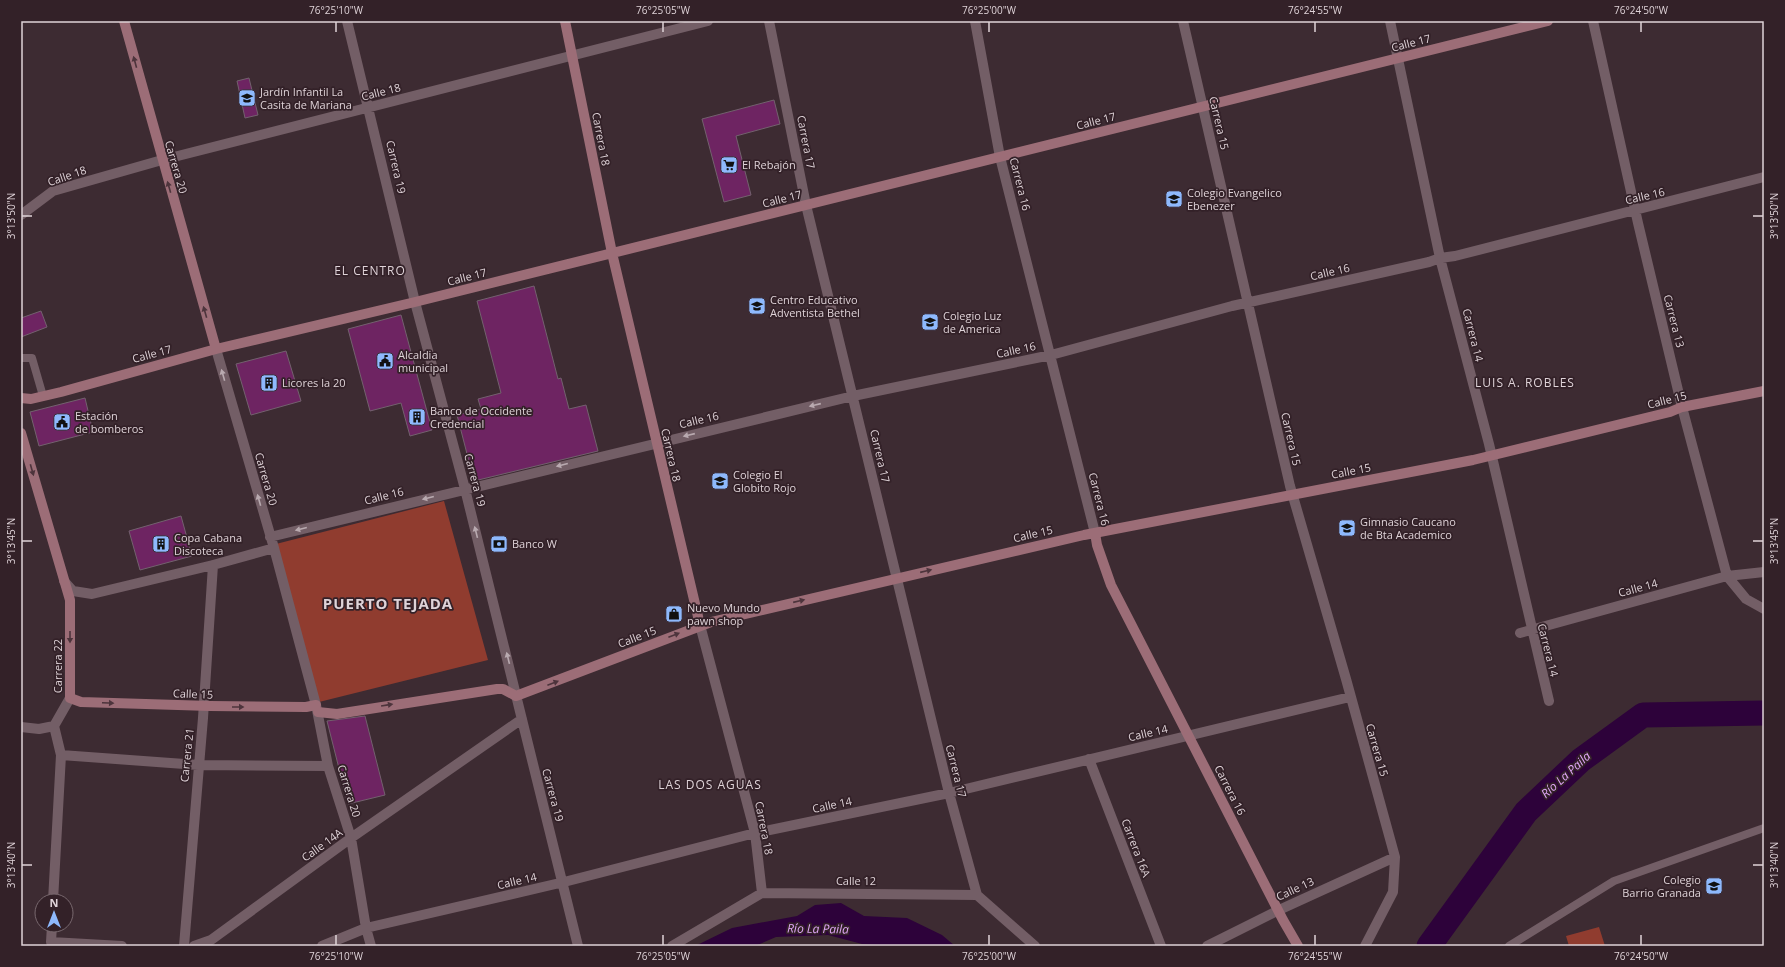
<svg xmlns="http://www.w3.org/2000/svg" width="1785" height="967" viewBox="0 0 1785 967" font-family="'Open Sans',sans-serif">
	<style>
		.green { fill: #903c2f }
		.water { fill: #2d023a }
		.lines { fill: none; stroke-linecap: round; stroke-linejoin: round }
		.river { stroke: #2d023a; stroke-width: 25 }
		.building { fill: #6e2462; stroke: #73616e }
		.lane { stroke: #735e66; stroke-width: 8 }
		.street { stroke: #735e66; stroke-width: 10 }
		.secondary { stroke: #9c6d77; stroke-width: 10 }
		.oneway { fill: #4d343c }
		.oneway2 { fill: #b9aab0 }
		.ticks { fill: none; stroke: #dfd3d8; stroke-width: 1.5 }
		.labels { text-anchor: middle; stroke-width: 3.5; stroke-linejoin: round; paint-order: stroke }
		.street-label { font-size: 11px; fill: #dfd3d8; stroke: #332128 }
		.poi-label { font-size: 11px; fill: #dfd3d8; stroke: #332128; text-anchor: start }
		.neighbourhood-label { font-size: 12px; letter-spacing: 1px; fill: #dfd3d8; stroke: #332128 }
		.water-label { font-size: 12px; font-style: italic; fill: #e1a7f8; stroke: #332128 }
		.district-label { font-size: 15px; font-weight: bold; letter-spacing: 1px; fill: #dfd3d8; stroke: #332128 }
		.neatline { fill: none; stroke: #dfd3d8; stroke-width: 1.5 }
		.ticks-label { font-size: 10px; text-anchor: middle; fill: #dfd3d8 }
	</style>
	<rect width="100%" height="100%" fill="#3d2b32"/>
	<path class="green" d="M444 501 488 660 319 702 276 544Z
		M1599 927 1605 946H1569L1566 936Z"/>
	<path class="water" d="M841 903 864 916 907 918 942 935 955 946H889L862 944 828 935 776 937 755 946H695L732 928 797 916 815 905Z"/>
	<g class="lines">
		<path class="river" d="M1429 946 1526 812 1581 760 1643 715 1764 713"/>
	</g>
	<path class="building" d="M249 78 258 115 245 118 237 81Z
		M774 100 780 124 736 136 751 195 724 202 702 119Z
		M534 286 558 379 561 378 569 409 586 405 598 451 474 481 457 415 481 409 478 399 501 393 477 301Z
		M41 311 47 327 21 337V318Z
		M401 315 432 430 410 436 401 403 370 411 348 329Z
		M286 351 301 401 251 415 236 364Z
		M85 398 93 432 39 446 30 412Z
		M181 516 192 556 140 570 129 531Z
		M365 716 385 795 348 804 327 721Z"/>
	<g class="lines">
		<path class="lane" d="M21 358H32L43 396
			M1509 946 1614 881 1764 828"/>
		<path class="street" d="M347 21 415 302 465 489 578 946
			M769 21 806 205 949 793 977 895
			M975 21 1000 157 1095 533
			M1183 21 1290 486 1346 679 1395 857 1393 892 1365 946
			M1390 21 1440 258 1489 444 1549 701
			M1593 21 1638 223 1682 407 1727 576 1746 599 1764 609
			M21 215 53 191 162 160 708 21
			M216 349 274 548 316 705 328 766 351 838 366 928 371 946
			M270 537 853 396 1051 355 1232 306 1429 262 1440 258 1455 256 1764 177
			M64 581 73 591 92 594 213 565 274 548
			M700 625 755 833 762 893
			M1520 633 1727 576 1764 572
			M21 727 39 729 54 726
			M61 755 198 765 328 766
			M1089 759 1161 946
			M53 901 61 755 54 726 70 698
			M52 925 51 942 55 946
			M51 942 122 946
			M184 946 203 718 213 565
			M194 946 211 940 351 838 522 719
			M322 946 366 928 564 882 755 833 949 793 1350 697
			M672 946 762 893 977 895 1035 946
			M1207 946 1279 910 1395 857"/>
		<path class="secondary" d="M124 21 216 349
			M565 21 612 253 700 625
			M21 398 31 399 61 392 216 349 415 302 1548 21
			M21 433 70 600V698L81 702 210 706 306 707 316 705
			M1095 533 1097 545 1111 585 1283 920 1298 946
			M318 712 337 714 497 689H503L516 696 711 622 1084 535 1473 460 1670 412 1682 407 1764 391"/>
	</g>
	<defs><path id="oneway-solid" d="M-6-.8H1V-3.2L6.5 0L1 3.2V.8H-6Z"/></defs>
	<g class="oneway">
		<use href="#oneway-solid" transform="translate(135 62) rotate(-105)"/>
		<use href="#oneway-solid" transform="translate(169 187) rotate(-106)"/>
		<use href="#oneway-solid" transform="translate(205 312) rotate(-106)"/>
		<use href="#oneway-solid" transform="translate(32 470) rotate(74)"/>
		<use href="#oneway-solid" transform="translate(926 571) rotate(-13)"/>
		<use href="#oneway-solid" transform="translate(799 601) rotate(-13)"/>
		<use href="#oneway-solid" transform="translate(674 635) rotate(-21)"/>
		<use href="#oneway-solid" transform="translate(70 637) rotate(90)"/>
		<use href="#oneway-solid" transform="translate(553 683) rotate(-21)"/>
		<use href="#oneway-solid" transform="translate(108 703) rotate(2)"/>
		<use href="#oneway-solid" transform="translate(387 705) rotate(-9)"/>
		<use href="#oneway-solid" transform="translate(238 707)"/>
	</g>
	<g class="oneway2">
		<use href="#oneway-solid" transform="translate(223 375) rotate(-106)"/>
		<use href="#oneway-solid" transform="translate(815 405) rotate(167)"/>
		<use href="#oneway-solid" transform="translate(689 435) rotate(167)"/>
		<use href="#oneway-solid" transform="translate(562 465) rotate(166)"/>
		<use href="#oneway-solid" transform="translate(428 498) rotate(166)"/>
		<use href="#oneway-solid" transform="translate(259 500) rotate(-106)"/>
		<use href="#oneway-solid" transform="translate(301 529) rotate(166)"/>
		<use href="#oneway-solid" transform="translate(476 532) rotate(-104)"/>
		<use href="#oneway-solid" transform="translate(508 658) rotate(-104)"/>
	</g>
	<path class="ticks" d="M336 22V32M663 22V32M989 22V32M1315 22V32M1641 22V32M22 216H32M1753 216H1763M22 541H32M1753 541H1763M22 865H32M1753 865H1763M336 935V945M663 935V945M989 935V945M1315 935V945M1641 935V945"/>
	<defs>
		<symbol id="school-square" viewBox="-11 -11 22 22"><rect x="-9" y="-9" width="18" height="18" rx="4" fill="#8eb9fd" stroke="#332128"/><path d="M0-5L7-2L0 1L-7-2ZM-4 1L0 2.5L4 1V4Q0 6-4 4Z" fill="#111"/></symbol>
		<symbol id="supermarket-square" viewBox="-11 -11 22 22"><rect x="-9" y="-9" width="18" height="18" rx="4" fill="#8eb9fd" stroke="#332128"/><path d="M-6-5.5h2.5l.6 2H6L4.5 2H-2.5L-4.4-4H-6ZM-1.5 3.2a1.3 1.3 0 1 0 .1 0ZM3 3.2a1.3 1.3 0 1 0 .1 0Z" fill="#111"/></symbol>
		<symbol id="civic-square" viewBox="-11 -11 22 22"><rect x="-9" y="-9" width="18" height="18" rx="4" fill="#8eb9fd" stroke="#332128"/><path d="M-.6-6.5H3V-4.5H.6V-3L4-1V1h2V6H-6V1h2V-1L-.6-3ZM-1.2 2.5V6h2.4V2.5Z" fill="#111"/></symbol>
		<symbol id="building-square" viewBox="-11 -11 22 22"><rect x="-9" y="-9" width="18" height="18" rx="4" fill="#8eb9fd" stroke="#332128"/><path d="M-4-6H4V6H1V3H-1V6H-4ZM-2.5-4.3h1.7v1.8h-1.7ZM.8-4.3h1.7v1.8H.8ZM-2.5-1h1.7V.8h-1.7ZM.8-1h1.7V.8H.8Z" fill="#111"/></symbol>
		<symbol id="bank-square" viewBox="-11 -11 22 22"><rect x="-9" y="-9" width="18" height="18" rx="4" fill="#8eb9fd" stroke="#332128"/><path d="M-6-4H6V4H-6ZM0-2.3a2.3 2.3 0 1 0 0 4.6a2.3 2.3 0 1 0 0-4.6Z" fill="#111"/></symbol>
		<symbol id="shop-square" viewBox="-11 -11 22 22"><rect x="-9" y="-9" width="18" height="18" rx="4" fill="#8eb9fd" stroke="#332128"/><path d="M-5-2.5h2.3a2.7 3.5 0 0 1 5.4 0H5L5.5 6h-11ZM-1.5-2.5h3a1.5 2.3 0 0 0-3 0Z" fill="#111"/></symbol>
		<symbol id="university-square" viewBox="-11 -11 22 22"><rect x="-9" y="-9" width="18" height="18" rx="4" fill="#8eb9fd" stroke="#332128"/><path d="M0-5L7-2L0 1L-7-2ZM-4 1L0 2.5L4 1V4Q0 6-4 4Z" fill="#111"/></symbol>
	</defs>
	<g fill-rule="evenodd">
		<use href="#school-square" x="237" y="88" width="20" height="20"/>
		<use href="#supermarket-square" x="719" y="155" width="20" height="20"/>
		<use href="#school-square" x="1164" y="189" width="20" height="20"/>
		<use href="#school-square" x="747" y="296" width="20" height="20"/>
		<use href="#school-square" x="920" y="312" width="20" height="20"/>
		<use href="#civic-square" x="375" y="351" width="20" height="20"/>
		<use href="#building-square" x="259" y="373" width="20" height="20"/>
		<use href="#building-square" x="407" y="407" width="20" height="20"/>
		<use href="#civic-square" x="52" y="412" width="20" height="20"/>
		<use href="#school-square" x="710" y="471" width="20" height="20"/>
		<use href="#school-square" x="1337" y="518" width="20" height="20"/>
		<use href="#building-square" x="151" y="534" width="20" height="20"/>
		<use href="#bank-square" x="489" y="534" width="20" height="20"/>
		<use href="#shop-square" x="664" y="604" width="20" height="20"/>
		<use href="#university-square" x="1704" y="876" width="20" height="20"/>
	</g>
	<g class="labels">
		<g class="street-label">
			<text transform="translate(1411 43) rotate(-14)" y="4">Calle 17</text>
			<text transform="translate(381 92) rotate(-14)" y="4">Calle 18</text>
			<text transform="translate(1096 121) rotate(-14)" y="4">Calle 17</text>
			<text transform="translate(1219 123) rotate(77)" y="4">Carrera 15</text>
			<text transform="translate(601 139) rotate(79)" y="4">Carrera 18</text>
			<text transform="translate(806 142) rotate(79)" y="4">Carrera 17</text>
			<text transform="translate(176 167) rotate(74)" y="4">Carrera 20</text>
			<text transform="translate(396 167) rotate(77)" y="4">Carrera 19</text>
			<text transform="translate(67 176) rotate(-19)" y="4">Calle 18</text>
			<text transform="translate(1020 184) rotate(76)" y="4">Carrera 16</text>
			<text transform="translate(1645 196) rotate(-13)" y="4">Calle 16</text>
			<text transform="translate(782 199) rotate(-14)" y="4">Calle 17</text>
			<text transform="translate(1330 272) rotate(-13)" y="4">Calle 16</text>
			<text transform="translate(467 277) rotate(-14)" y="4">Calle 17</text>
			<text transform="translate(1674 321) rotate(76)" y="4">Carrera 13</text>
			<text transform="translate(1473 335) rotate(76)" y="4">Carrera 14</text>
			<text transform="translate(1016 350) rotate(-12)" y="4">Calle 16</text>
			<text transform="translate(152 354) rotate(-15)" y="4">Calle 17</text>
			<text transform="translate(1667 400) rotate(-14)" y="4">Calle 15</text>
			<text transform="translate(699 420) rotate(-13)" y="4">Calle 16</text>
			<text transform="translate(1291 439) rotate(77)" y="4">Carrera 15</text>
			<text transform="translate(671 455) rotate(77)" y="4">Carrera 18</text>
			<text transform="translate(880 456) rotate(77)" y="4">Carrera 17</text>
			<text transform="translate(1351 471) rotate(-11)" y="4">Calle 15</text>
			<text transform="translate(266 479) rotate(74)" y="4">Carrera 20</text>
			<text transform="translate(475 480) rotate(75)" y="4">Carrera 19</text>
			<text transform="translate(384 496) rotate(-14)" y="4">Calle 16</text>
			<text transform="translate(1099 499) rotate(76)" y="4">Carrera 16</text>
			<text transform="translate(1033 534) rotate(-13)" y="4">Calle 15</text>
			<text transform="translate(1638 588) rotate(-15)" y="4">Calle 14</text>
			<text transform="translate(637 637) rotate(-21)" y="4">Calle 15</text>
			<text transform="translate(1548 650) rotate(76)" y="4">Carrera 14</text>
			<text transform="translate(58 666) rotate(-90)" y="4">Carrera 22</text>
			<text transform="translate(193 694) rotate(2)" y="4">Calle 15</text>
			<text transform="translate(1148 733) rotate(-13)" y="4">Calle 14</text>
			<text transform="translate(1377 750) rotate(74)" y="4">Carrera 15</text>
			<text transform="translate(187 755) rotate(-84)" y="4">Carrera 21</text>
			<text transform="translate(956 771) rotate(76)" y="4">Carrera 17</text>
			<text transform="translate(1230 790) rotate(63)" y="4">Carrera 16</text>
			<text transform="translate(349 791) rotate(73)" y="4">Carrera 20</text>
			<text transform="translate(553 795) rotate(75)" y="4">Carrera 19</text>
			<text transform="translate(832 805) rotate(-12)" y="4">Calle 14</text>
			<text transform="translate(764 828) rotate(79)" y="4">Carrera 18</text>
			<text transform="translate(322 845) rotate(-36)" y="4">Calle 14A</text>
			<text transform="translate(1136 848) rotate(69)" y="4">Carrera 16A</text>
			<text transform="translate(517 881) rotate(-13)" y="4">Calle 14</text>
			<text x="856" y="885">Calle 12</text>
			<text transform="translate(1295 889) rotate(-25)" y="4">Calle 13</text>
		</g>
		<g class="poi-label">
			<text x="260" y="96">Jardín Infantil La<tspan x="260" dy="13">Casita de Mariana</tspan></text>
			<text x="742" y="169">El Rebajón</text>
			<text x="1187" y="197">Colegio Evangelico<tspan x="1187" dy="13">Ebenezer</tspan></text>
			<text x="770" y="304">Centro Educativo<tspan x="770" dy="13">Adventista Bethel</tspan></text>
			<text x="943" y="320">Colegio Luz<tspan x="943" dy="13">de America</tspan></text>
			<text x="398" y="359">Alcaldia<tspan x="398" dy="13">municipal</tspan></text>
			<text x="282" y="387">Licores la 20</text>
			<text x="430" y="415">Banco de Occidente<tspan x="430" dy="13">Credencial</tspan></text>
			<text x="75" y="420">Estación<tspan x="75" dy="13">de bomberos</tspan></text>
			<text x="733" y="479">Colegio El<tspan x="733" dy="13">Globito Rojo</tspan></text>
			<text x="1360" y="526">Gimnasio Caucano<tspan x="1360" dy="13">de Bta Academico</tspan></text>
			<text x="174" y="542">Copa Cabana<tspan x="174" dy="13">Discoteca</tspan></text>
			<text x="512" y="548">Banco W</text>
			<text x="687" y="612">Nuevo Mundo<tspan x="687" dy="13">pawn shop</tspan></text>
			<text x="1701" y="884" text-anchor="end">Colegio<tspan x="1701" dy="13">Barrio Granada</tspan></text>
		</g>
		<g class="neighbourhood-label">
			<text x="370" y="275">EL CENTRO</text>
			<text x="1525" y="387">LUIS A. ROBLES</text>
			<text x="710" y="789">LAS DOS AGUAS</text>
		</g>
		<g class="water-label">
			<text transform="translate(1566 775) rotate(-42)" y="4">Río La Paila</text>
			<text transform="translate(818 929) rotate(1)" y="4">Río La Paila</text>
		</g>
		<g class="district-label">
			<text x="388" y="609">PUERTO TEJADA</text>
		</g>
	</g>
	<rect width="1785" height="967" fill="none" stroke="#332128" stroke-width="44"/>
	<g transform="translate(54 913)"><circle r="19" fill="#332128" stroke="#78686e"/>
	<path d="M0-3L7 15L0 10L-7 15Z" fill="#8eb9fd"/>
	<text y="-6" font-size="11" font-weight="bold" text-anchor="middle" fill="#dfd3d8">N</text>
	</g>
	<rect x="22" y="22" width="1741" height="923" class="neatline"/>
	<g class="ticks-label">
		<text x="336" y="14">76°25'10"W</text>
		<text x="663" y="14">76°25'05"W</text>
		<text x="989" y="14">76°25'00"W</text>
		<text x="1315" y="14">76°24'55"W</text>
		<text x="1641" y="14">76°24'50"W</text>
		<text transform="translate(11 216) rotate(-90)" y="4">3°13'50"N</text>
		<text transform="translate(1774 216) rotate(-90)" y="4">3°13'50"N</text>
		<text transform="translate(11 541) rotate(-90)" y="4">3°13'45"N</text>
		<text transform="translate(1774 541) rotate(-90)" y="4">3°13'45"N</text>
		<text transform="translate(11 865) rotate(-90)" y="4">3°13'40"N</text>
		<text transform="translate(1774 865) rotate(-90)" y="4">3°13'40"N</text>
		<text x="336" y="960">76°25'10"W</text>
		<text x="663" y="960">76°25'05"W</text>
		<text x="989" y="960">76°25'00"W</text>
		<text x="1315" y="960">76°24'55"W</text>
		<text x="1641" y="960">76°24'50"W</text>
	</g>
</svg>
